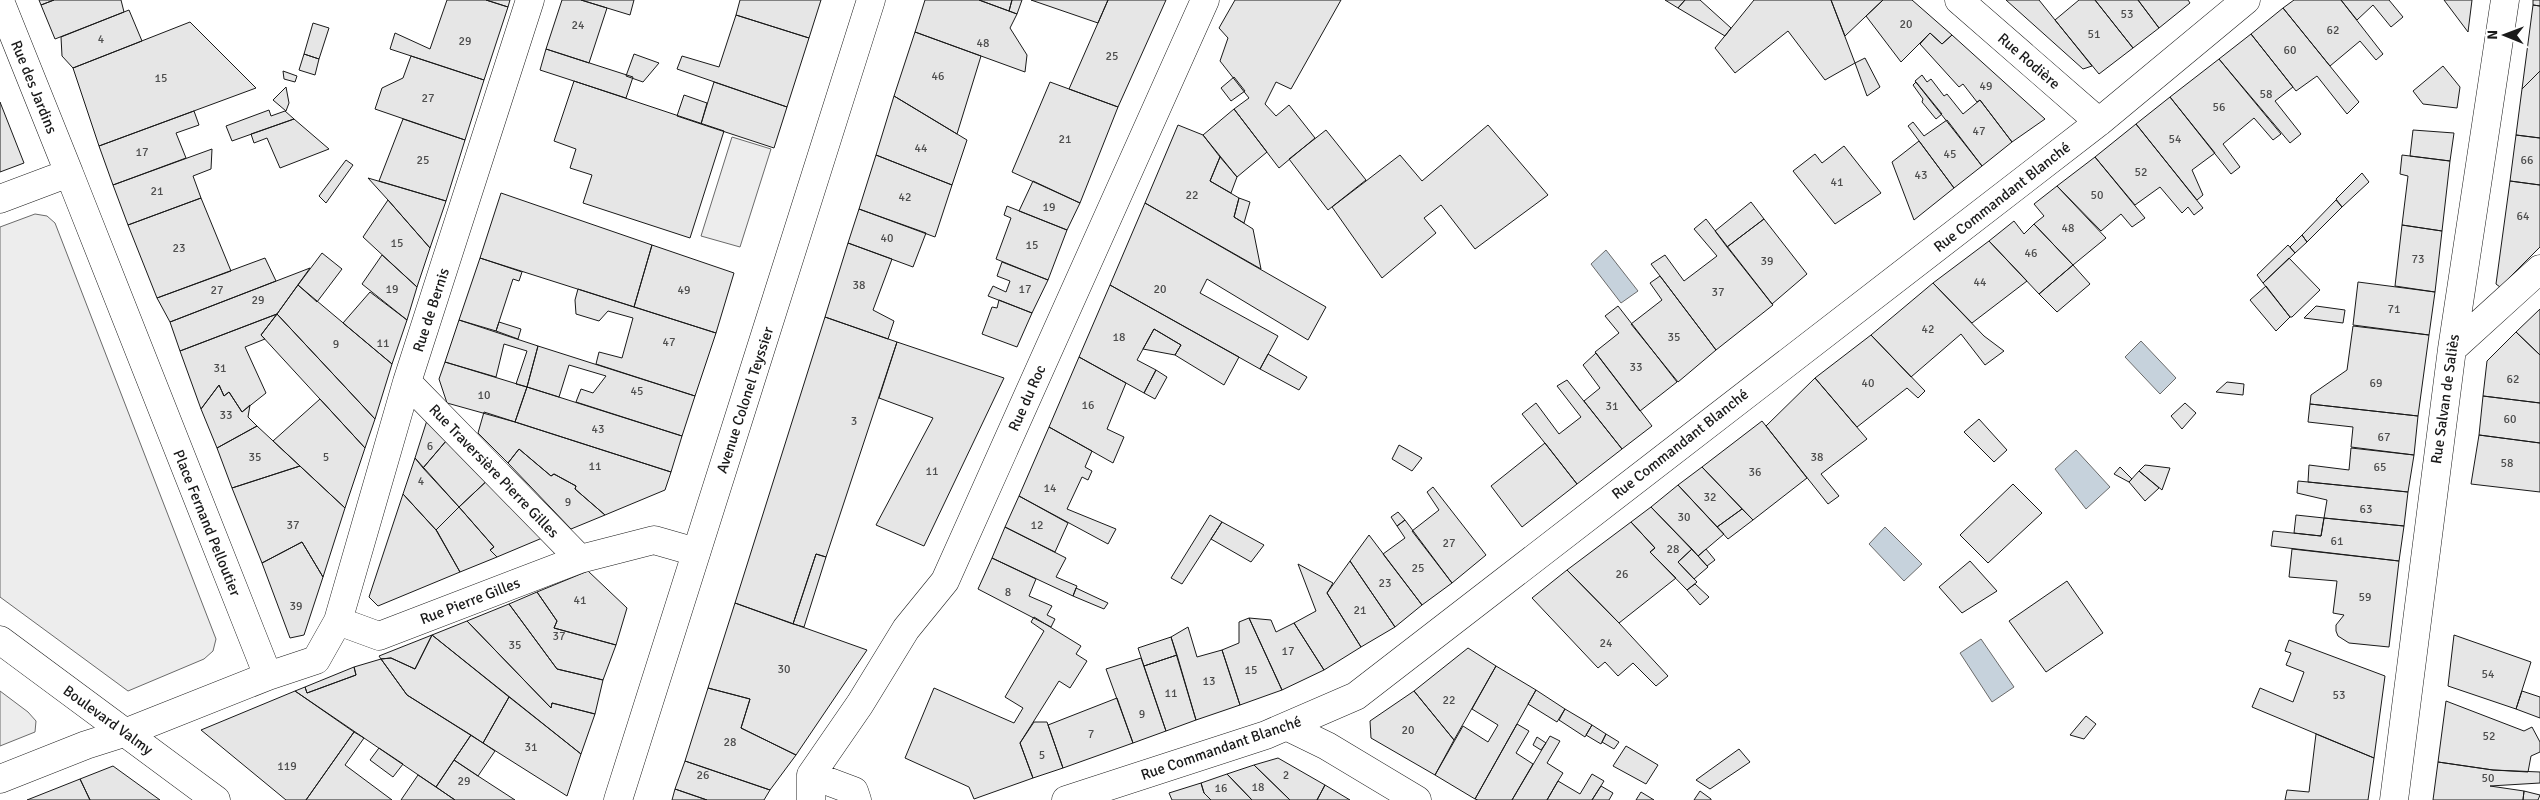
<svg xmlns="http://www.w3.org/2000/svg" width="2540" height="800" viewBox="0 0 2540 800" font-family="Signika,sans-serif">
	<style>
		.parking { fill: #ededed; stroke: #6a6a6a }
		.water { fill: #c6d2dc; stroke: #6a6a6a }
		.building { fill: #e6e6e6; stroke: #1a1a1a }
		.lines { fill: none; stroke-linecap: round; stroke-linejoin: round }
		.street-casing { stroke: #1a1a1a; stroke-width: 29 }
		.secondary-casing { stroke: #1a1a1a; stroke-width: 29 }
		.street { stroke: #fff; stroke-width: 28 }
		.secondary { stroke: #fff; stroke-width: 28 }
		.labels { text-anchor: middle; stroke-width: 4; stroke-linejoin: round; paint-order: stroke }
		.number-label { font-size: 12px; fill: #4d4d4d }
		.street-label { font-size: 15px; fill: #1a1a1a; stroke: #fff }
	</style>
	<rect width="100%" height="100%" fill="#fff"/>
	<path class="parking" d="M732 137 771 149 740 247 701 236Z
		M35 214 47 216 55 223 216 639 213 651 204 659 128 691 0 597V227Z
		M0 691 28 712 36 721 35 732 0 746Z"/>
	<path class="water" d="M1606 250 1638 291 1621 303 1591 264Z
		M2141 341 2176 378 2160 394 2125 357Z
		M2076 450 2110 487 2086 509 2055 469Z
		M1885 527 1922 564 1904 581 1869 544Z
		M1981 639 2014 687 1992 702 1960 653Z"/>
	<path class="building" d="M39 0H54L41 5Z
		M54 0H121L124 12 55 39 41 5Z
		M447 0H486L508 7 484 80 390 49 395 33 430 49Z
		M486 0H510L508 7Z
		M562 0H581L607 8 589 63 546 49Z
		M581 0H634L630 15Z
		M740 0H821L809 38 736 15Z
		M925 0H979L1017 14 1010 28 1027 55 1025 72 915 32Z
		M979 0H1012L1009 11Z
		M1012 0H1022L1017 14 1009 11Z
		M1031 0H1108L1098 23Z
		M1108 0H1166L1118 107 1069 89Z
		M1235 0H1341L1291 89 1276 82 1265 104 1276 116 1289 105 1315 138 1279 168 1234 109 1249 98 1220 61 1228 38 1219 28Z
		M1665 0H1685L1678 8Z
		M1685 0H1700L1731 28 1725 36 1678 8Z
		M1754 0H1831L1855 63 1825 80 1788 31 1735 73 1715 48Z
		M1831 0H1883L1845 36Z
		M1883 0H1912L1952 35 1942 44 1930 33 1901 62 1866 16Z
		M2006 0H2039L2092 66 2083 69Z
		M2079 0H2095L2133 48 2099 74 2055 20Z
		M2095 0H2138L2159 28 2133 48Z
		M2138 0H2188L2190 3 2159 28Z
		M2294 0H2341L2383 54 2376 60 2360 41 2330 66 2283 8Z
		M2341 0H2389L2403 17 2391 27 2373 5 2357 20Z
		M2444 0H2472L2468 32Z
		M2533 0H2540V6L2533 5Z
		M2533 5 2540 6V71L2522 89Z
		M2283 8 2359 102 2347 114 2317 76 2296 91 2251 34Z
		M129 10 142 41 73 68 62 56 61 37Z
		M736 15 809 38 787 107 677 69 682 56 719 67Z
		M190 22 256 88 99 146 73 68Z
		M313 23 329 28 319 59 304 54Z
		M915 32 981 56 957 134 894 96Z
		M1930 33 1942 44 1952 35 2045 119 2012 142 1980 100 1977 102 1963 84 1959 87 1920 44Z
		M2251 34 2293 87 2275 101 2301 134 2290 143 2219 59Z
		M546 49 633 77 626 98 540 70Z
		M304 54 319 59 315 75 299 70Z
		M634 54 659 63 643 82 626 76Z
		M411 56 484 80 465 140 375 109 382 88 403 78Z
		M1865 58 1880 87 1867 96 1855 63Z
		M2219 59 2281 134 2273 140 2254 118 2223 144 2240 167 2231 174 2170 97Z
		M2443 66 2460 87 2457 108 2423 104 2413 91Z
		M283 71 297 76 295 82 284 79Z
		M2540 71V138L2516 135 2522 89Z
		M1922 75 1927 82 1931 79 1944 96 1947 94 1963 114 1980 100 2012 142 1982 166 1915 81Z
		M1234 77 1245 91 1231 101 1221 88Z
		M574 81 724 131 690 238 583 203 592 175 570 168 576 149 554 141Z
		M714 82 787 107 774 148 701 124Z
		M1050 82 1118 107 1080 203 1012 172Z
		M1916 82 1942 114 1936 119 1922 102 1923 99 1913 85Z
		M286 87 289 103 286 111 273 100Z
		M684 95 707 103 701 124 677 116Z
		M894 96 967 140 952 185 876 155Z
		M2170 97 2215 153 2192 170 2203 195 2197 200 2136 124Z
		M0 102 24 163 0 172Z
		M1234 109 1267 152 1237 177 1203 135Z
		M269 110 271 116 285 111 294 119 232 141 226 126Z
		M194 111 199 125 176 133 186 158 113 185 99 146Z
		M294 119 329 149 280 168 267 138 254 143 251 134Z
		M403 119 465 140 446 201 379 181Z
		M1947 120 1982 166 1954 188 1908 126 1913 122 1924 136Z
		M2136 124 2203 208 2194 215 2188 207 2182 213 2160 187 2135 205 2095 157Z
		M1178 125 1203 135 1220 157 1210 181 1239 198 1234 217 1253 229 1261 269 1145 203Z
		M1488 125 1548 195 1475 249 1441 205 1424 218 1436 233 1382 278 1332 207 1400 155 1422 181Z
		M1326 130 1366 180 1328 210 1289 159Z
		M2413 130 2454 133 2450 161 2410 156Z
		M2516 135 2540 138V185L2510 181Z
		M1919 141 1954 188 1914 220 1892 162Z
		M1844 146 1881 193 1835 224 1793 171 1815 154 1822 163Z
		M212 149 211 169 193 176 201 198 128 225 113 185Z
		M876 155 952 185 935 237 859 209Z
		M2402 155 2450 161 2442 231 2402 225 2408 176 2400 174Z
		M1220 157 1237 177 1231 193 1210 181Z
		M2095 157 2145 218 2132 227 2121 214 2101 231 2057 186Z
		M346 160 353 165 326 203 319 196Z
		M2362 173 2369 182 2342 207 2336 199Z
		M368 178 446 201 430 248 388 200Z
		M1033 181 1080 203 1067 230 1019 211Z
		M2510 181 2540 185V247L2500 287 2496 284Z
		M2057 186 2106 238 2073 265 2034 224 2044 216 2034 204Z
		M501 193 652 245 634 307 480 258Z
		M201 198 231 271 157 298 128 225Z
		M1239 198 1250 202 1244 223 1234 217Z
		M388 200 430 248 417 287 363 237Z
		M2336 200 2342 207 2307 242 2302 235Z
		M1751 202 1764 219 1727 247 1715 231Z
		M1145 203 1326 307 1308 340 1207 279 1200 293 1278 336 1260 369 1110 285Z
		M1007 206 1067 230 1048 280 996 259 1011 218 1004 215Z
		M859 209 926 233 913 267 848 243Z
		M1706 219 1773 305 1716 350 1651 264 1665 255 1684 281 1717 256 1694 229Z
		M1764 219 1807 274 1772 304 1727 247Z
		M2014 221 2024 234 2034 224 2073 265 2039 294 1989 241Z
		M2402 225 2442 231 2435 292 2395 286Z
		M2302 235 2307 242 2295 253 2290 247Z
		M1989 241 2027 281 1972 323 1933 283Z
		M848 243 892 259 873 310 894 321 888 339 825 317Z
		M652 245 734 273 716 333 634 307Z
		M2288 245 2295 253 2263 283 2257 275Z
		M322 253 342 269 317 302 298 285Z
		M382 255 417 287 407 320 362 284Z
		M265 258 276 281 170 322 157 298Z
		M480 258 522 272 519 281 513 279 496 331 459 320Z
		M2289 258 2320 290 2292 317H2290L2263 283Z
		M1002 262 1048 280 1032 313 988 296 993 286 1006 292 1010 281 997 276Z
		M2073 265 2090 284 2057 312 2039 294Z
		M310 268 277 314 180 351 170 322Z
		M1660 276 1716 350 1678 382 1631 324 1662 300 1650 283Z
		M2358 282 2435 292 2429 335 2353 325Z
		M1933 283 1984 336 2004 351 1985 365 1961 334 1911 377 1871 335Z
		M298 285 392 364 375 419 277 314Z
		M1110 285 1239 357 1224 385 1175 355 1181 345 1154 329 1137 360 1156 370 1144 393 1079 357Z
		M2266 286 2290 317 2276 331 2250 300Z
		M578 289 716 333 695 396 596 364 599 352 622 358 633 318 608 311 599 321 576 314 575 300Z
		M370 292 407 320 392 364 343 323Z
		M999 300 1032 313 1017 347 982 334 992 307 997 308Z
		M1618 306 1677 382 1640 411 1595 352 1619 333 1605 316Z
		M2316 306 2345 310 2343 323 2304 318Z
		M2540 309V355L2516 332Z
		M277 314 261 335 265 339 245 347 266 393 242 412 229 392 224 396 219 385 201 409 180 351Z
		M277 314 375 419 365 448 261 335Z
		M825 317 897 342 826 557 816 554 793 624 735 603Z
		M459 320 538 346 527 387 516 384 527 351 504 344 496 377 445 362Z
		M499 322 521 329 518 339 496 331Z
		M2353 326 2429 335 2418 416 2310 404 2311 395 2347 370Z
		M1154 329 1181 345 1175 355 1143 349Z
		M2516 332 2540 355V403L2483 396 2487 361Z
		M1871 335 1925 391 1918 398 1907 388 1857 427 1815 378Z
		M897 342 1004 378 924 546 876 525 933 418 879 398Z
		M538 346 695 396 682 436 576 402 581 389 593 393 606 376 569 365 559 397 527 387Z
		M1596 353 1652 426 1622 449 1584 401 1600 388 1583 365Z
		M1268 354 1307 377 1299 390 1260 369Z
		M1079 357 1126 383 1107 429 1124 437 1113 463 1049 427Z
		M445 362 527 387 515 422 447 403 439 379Z
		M1156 370 1167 377 1155 399 1144 393Z
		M1815 378 1867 439 1821 474 1839 496 1828 504 1766 426Z
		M1567 380 1622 449 1577 484 1522 414 1536 403 1559 434 1581 417 1557 386Z
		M2227 382 2244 384 2243 395 2216 392Z
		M219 385 224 396 229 392 242 412 250 405 248 417 257 426 217 448 201 409Z
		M527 387 682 436 671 472 515 422Z
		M2483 396 2540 403V443L2479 435Z
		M320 399 365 448 345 508 273 441Z
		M2185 403 2196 413 2182 429 2171 416Z
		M2310 404 2418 416 2414 455 2351 447 2353 427 2308 422Z
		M484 412 671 472 665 490 605 515 575 489 576 486 554 474 551 476 519 449 508 463 478 433Z
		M429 414 452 434 423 468 415 458Z
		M1979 419 2007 450 1994 462 1964 432Z
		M1762 421 1807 478 1753 520 1702 467Z
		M257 426 300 466 232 488 217 448Z
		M1049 427 1092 451 1085 467 1092 471 1088 480 1082 477 1067 509 1116 529 1108 544 1019 496Z
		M452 434 492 476 459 507 423 468Z
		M2479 435 2540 443V492L2471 484Z
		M1545 443 1577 484 1522 527 1491 486Z
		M1399 445 1422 458 1412 471 1392 459Z
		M2351 448 2414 455 2408 492 2308 482 2309 465 2349 470Z
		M519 449 551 476 554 474 576 486 575 489 605 515 571 529 508 463Z
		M415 458 459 507 436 530 403 494Z
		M2145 465 2170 468 2162 490 2139 471Z
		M300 466 345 508 323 577 302 542 262 563 232 488Z
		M1702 467 1742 509 1717 527 1678 485Z
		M2120 467 2132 479 2129 482 2114 474Z
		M2139 471 2159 488 2145 501 2129 482Z
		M492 476 547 536 497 557 490 550 494 547 459 507Z
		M2298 481 2408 492 2404 526 2324 518 2327 500 2297 493Z
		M2013 484 2042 513 1988 563 1960 535Z
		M1678 485 1724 534 1698 556 1651 507Z
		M1433 487 1486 555 1452 583 1412 531 1439 510 1427 492Z
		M403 494 437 531 460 572 378 606 369 597Z
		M1019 496 1068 523 1055 552 1005 527Z
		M459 507 494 547 490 550 497 557 460 572 436 530Z
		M1651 507 1692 549 1678 562 1697 582 1687 590 1650 552 1655 548 1631 522Z
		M1742 509 1753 520 1728 539 1717 527Z
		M1398 512 1405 520 1397 526 1391 517Z
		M1210 515 1222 522 1182 584 1171 578Z
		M2296 515 2324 518 2321 536 2294 533Z
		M2324 518 2404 526 2399 561 2271 546 2273 531 2321 536Z
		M1405 520 1452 583 1422 605 1383 554 1405 538 1397 526Z
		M1222 522 1264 545 1251 562 1211 539Z
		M1631 522 1655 548 1650 552 1676 578 1619 623 1567 570Z
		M1005 527 1066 558 1056 577 1077 586 1073 596 992 558Z
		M1369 535 1422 605 1395 627 1350 561Z
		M302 542 323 577 304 635 290 638 262 563Z
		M1692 549 1708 567 1694 579 1678 562Z
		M1706 549 1715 560 1707 566 1698 556Z
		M2292 549 2399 561 2389 647 2349 643 2338 636 2336 631V625L2344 615 2333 613 2337 581 2289 577Z
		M816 554 826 557 804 627 793 624Z
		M992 558 1036 579 1029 596 1052 606 1047 615 1055 619 1051 627 978 589Z
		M1350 561 1395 627 1361 647 1327 593Z
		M1970 561 1997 591 1962 613 1939 587Z
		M1298 564 1333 583 1327 593 1361 647 1324 670 1294 623 1316 611Z
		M1567 570 1619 623 1668 676 1656 686 1633 663 1618 676 1605 662 1598 668 1532 598Z
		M588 571 627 608 616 645 554 628 557 621 537 592Z
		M2067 581 2103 633 2046 672 2009 621Z
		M1695 584 1709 597 1700 605 1687 590Z
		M1076 588 1108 603 1104 609 1073 596Z
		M537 592 557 621 554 628 616 645 603 680 557 669 509 604Z
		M735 603 867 650 796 755 741 728 750 699 708 688Z
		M509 604 557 669 603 680 595 714 552 703 551 708 467 621Z
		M1034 617 1081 646 1076 654 1087 661 1070 688 1059 681 1020 743 1033 778 974 799 969 787 905 758 934 688 1014 723 1023 708 1005 697 1044 631 1031 622Z
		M1249 618 1271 620 1276 632 1294 623 1324 670 1282 690Z
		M1249 618 1282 690 1240 705 1222 650 1239 643V622Z
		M467 621 551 708 552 703 595 714 581 754 432 635Z
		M1188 627 1197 657 1222 650 1240 705 1196 720 1171 637Z
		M432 635 509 697 483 743 407 695 381 659 391 658 415 669Z
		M432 635 415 669 391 658 381 659 379 656Z
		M2454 635 2531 662 2516 709 2448 686Z
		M1171 637 1177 655 1144 666 1138 648Z
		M2289 640 2385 676 2374 758 2252 707 2260 688 2293 702 2304 672 2286 665 2291 653 2285 651Z
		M1468 648 1496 666 1454 740 1414 691Z
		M1177 655 1196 720 1166 731 1144 666Z
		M1141 658 1166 731 1133 743 1106 669Z
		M381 659 407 695 471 735 436 787 295 691 305 687 307 693 356 675 354 667Z
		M1496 666 1536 690 1475 799 1435 775 1463 726 1488 742 1498 725 1472 709Z
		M354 667 356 675 307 693 305 687Z
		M708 688 750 699 741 728 796 755 770 790 685 761Z
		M1536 690 1565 709 1557 722 1528 704Z
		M295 691 354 732 306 800H286L201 730Z
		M1414 691 1454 740 1435 775 1371 738 1370 721Z
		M2522 691 2540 697V718L2516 709Z
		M509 697 581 754 567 796 483 743Z
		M1117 698 1133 743 1063 768 1048 725Z
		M2446 701 2524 731 2532 727 2540 742V752L2531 756 2528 772 2493 770 2438 762Z
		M1565 709 1592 725 1585 737 1559 720Z
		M2086 716 2096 724 2084 739 2070 735Z
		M1034 722H1047L1063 768 1033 778 1020 743Z
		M1517 724 1529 731 1516 753 1533 764 1512 800H1478L1475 799Z
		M1592 725 1606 734 1601 744 1586 735Z
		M354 732 364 738 345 765 392 800H306Z
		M1606 734 1619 742 1614 749 1602 742Z
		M2316 734 2374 758 2368 800H2285L2287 790 2309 792Z
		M471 735 495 751 478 776 454 760Z
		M1550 736 1560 741 1547 763 1563 773 1558 781 1547 800H1512Z
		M1537 737 1546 743 1541 750 1533 745Z
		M1626 746 1658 765 1646 784 1613 766Z
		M379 748 403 764 393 777 370 760Z
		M1739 749 1750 762 1710 789 1696 780Z
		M1278 758 1325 785 1317 800H1290L1254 765Z
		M454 760 478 776 515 800H455L436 787Z
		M685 761 770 790 764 800H707L675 789Z
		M2438 762 2493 770 2540 772V783L2490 786 2524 791 2523 800H2433Z
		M1254 765 1290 800H1252L1227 774Z
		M113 766 160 800H90L80 779Z
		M1227 774 1252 800H1211L1204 793 1201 783Z
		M1592 774 1604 781 1592 800H1547L1558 781 1580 794Z
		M418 775 436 787 455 800H401Z
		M80 779 90 800H27Z
		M1201 783 1204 793 1211 800H1172L1169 793Z
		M1325 785 1350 800H1317Z
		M1601 786 1613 793 1609 800H1592Z
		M675 789 707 800H672Z
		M1700 791 1711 799V800H1694Z
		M2524 791 2540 795 2538 800H2523Z
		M1641 792 1654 800H1636Z"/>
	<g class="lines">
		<defs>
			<path id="street" d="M1959 0 2099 122
				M0 1 69 173
				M0 199 69 173 268 676 127 732 86 745 0 779
				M2452 349 2540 269
				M407 382 580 559
				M338 621 379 636 580 559 654 540 696 552
				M268 676 316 660 338 621 407 382 530 0
				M1288 727 1327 746 1417 800
				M811 775 854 791 857 800
				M811 800V775L860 704 906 629 945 581 1205 0
				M1066 800 1266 735 1356 696 2099 122 2246 0
				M2394 800 2452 349 2505 0"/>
			<path id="secondary" d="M0 640 216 800
				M618 800 871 0"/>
		</defs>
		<use href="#street" class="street-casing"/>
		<use href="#secondary" class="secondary-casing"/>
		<use href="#street" class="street"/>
		<use href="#secondary" class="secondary"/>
	</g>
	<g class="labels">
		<g class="number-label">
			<text x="2127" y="18">53</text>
			<text x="1906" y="28">20</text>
			<text x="578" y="29">24</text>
			<text x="2333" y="34">62</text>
			<text x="2094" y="38">51</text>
			<text x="101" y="43">4</text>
			<text x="465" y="45">29</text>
			<text x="983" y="47">48</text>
			<text x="2290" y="54">60</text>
			<text x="1112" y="60">25</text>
			<text x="938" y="80">46</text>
			<text x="161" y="82">15</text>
			<text x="1986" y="90">49</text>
			<text x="2266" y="98">58</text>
			<text x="428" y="102">27</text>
			<text x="2219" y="111">56</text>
			<text x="1979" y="135">47</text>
			<text x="1065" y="143">21</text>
			<text x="2175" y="143">54</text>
			<text x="921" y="152">44</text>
			<text x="142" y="156">17</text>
			<text x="1950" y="158">45</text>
			<text x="423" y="164">25</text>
			<text x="2527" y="164">66</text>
			<text x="2141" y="176">52</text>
			<text x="1921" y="179">43</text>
			<text x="1837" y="186">41</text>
			<text x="157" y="195">21</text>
			<text x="1192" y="199">22</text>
			<text x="2097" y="199">50</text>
			<text x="905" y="201">42</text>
			<text x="1049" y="211">19</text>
			<text x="2523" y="220">64</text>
			<text x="2068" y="232">48</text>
			<text x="887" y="242">40</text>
			<text x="397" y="247">15</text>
			<text x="1032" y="249">15</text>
			<text x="179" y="252">23</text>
			<text x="2031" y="257">46</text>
			<text x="2418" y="263">73</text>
			<text x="1767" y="265">39</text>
			<text x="1980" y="286">44</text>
			<text x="859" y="289">38</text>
			<text x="392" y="293">19</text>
			<text x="1025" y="293">17</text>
			<text x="1160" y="293">20</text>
			<text x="217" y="294">27</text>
			<text x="684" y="294">49</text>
			<text x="1718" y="296">37</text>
			<text x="258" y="304">29</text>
			<text x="2394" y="313">71</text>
			<text x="1928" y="333">42</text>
			<text x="1119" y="341">18</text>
			<text x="1674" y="341">35</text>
			<text x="669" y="346">47</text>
			<text x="383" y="347">11</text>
			<text x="336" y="348">9</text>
			<text x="1636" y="371">33</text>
			<text x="220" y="372">31</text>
			<text x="2513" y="383">62</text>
			<text x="1868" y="387">40</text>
			<text x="2376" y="387">69</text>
			<text x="637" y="395">45</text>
			<text x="484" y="399">10</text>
			<text x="1088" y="409">16</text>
			<text x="1612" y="410">31</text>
			<text x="226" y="419">33</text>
			<text x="2510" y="423">60</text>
			<text x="854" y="425">3</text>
			<text x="598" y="433">43</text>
			<text x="2384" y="441">67</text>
			<text x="430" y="450">6</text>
			<text x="255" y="461">35</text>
			<text x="326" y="461">5</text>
			<text x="1817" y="461">38</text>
			<text x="2507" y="467">58</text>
			<text x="595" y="470">11</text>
			<text x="2380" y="471">65</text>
			<text x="932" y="475">11</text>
			<text x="1755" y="476">36</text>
			<text x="421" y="485">4</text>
			<text x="1050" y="492">14</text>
			<text x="1710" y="501">32</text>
			<text x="568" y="506">9</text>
			<text x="2366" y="513">63</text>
			<text x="1684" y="521">30</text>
			<text x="293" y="529">37</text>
			<text x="1037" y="529">12</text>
			<text x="2337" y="545">61</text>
			<text x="1449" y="547">27</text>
			<text x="1673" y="553">28</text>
			<text x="1418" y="572">25</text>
			<text x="1622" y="578">26</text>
			<text x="1385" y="587">23</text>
			<text x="1008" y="596">8</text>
			<text x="2365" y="601">59</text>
			<text x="580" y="604">41</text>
			<text x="296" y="610">39</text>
			<text x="1360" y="614">21</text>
			<text x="559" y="640">37</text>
			<text x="1606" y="647">24</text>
			<text x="515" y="649">35</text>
			<text x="1288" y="655">17</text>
			<text x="784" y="673">30</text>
			<text x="1251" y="674">15</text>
			<text x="2488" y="678">54</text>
			<text x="1209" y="685">13</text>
			<text x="1171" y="697">11</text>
			<text x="2339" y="699">53</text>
			<text x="1449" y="704">22</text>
			<text x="1142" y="718">9</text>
			<text x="1408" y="734">20</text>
			<text x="1091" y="738">7</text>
			<text x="2489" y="740">52</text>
			<text x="730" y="746">28</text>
			<text x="531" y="751">31</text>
			<text x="1042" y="759">5</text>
			<text x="287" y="770">119</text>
			<text x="703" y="779">26</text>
			<text x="1286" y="779">2</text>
			<text x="2488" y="782">50</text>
			<text x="464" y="785">29</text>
			<text x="1258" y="791">18</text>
			<text x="1221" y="792">16</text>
		</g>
		<g class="street-label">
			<text transform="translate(2029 61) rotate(41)" y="5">Rue Rodière</text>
			<text transform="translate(34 87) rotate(68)" y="5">Rue des Jardins</text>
			<text transform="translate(2002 197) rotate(-38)" y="5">Rue Commandant Blanché</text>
			<text transform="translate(431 310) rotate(-72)" y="5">Rue de Bernis</text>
			<text transform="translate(1027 398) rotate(-66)" y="5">Rue du Roc</text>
			<text transform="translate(2445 399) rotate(-82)" y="5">Rue Salvan de Saliès</text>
			<text transform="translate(745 400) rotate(-72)" y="5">Avenue Colonel Teyssier</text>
			<text transform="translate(1680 444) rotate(-38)" y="5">Rue Commandant Blanché</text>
			<text transform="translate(494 471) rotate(46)" y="5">Rue Traversière Pierre Gilles</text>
			<text transform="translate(207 523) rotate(68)" y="5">Place Fernand Pelloutier</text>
			<text transform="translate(470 601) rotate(-21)" y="5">Rue Pierre Gilles</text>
			<text transform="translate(108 720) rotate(36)" y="5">Boulevard Valmy</text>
			<text transform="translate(1221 748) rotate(-19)" y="5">Rue Commandant Blanché</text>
		</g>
	</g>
	<g transform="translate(2505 35) rotate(271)" stroke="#ffffff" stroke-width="4" paint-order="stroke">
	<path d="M0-4L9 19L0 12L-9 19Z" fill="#1a1a1a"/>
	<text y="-8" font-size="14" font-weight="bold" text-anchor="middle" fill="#1a1a1a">N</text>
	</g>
</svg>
